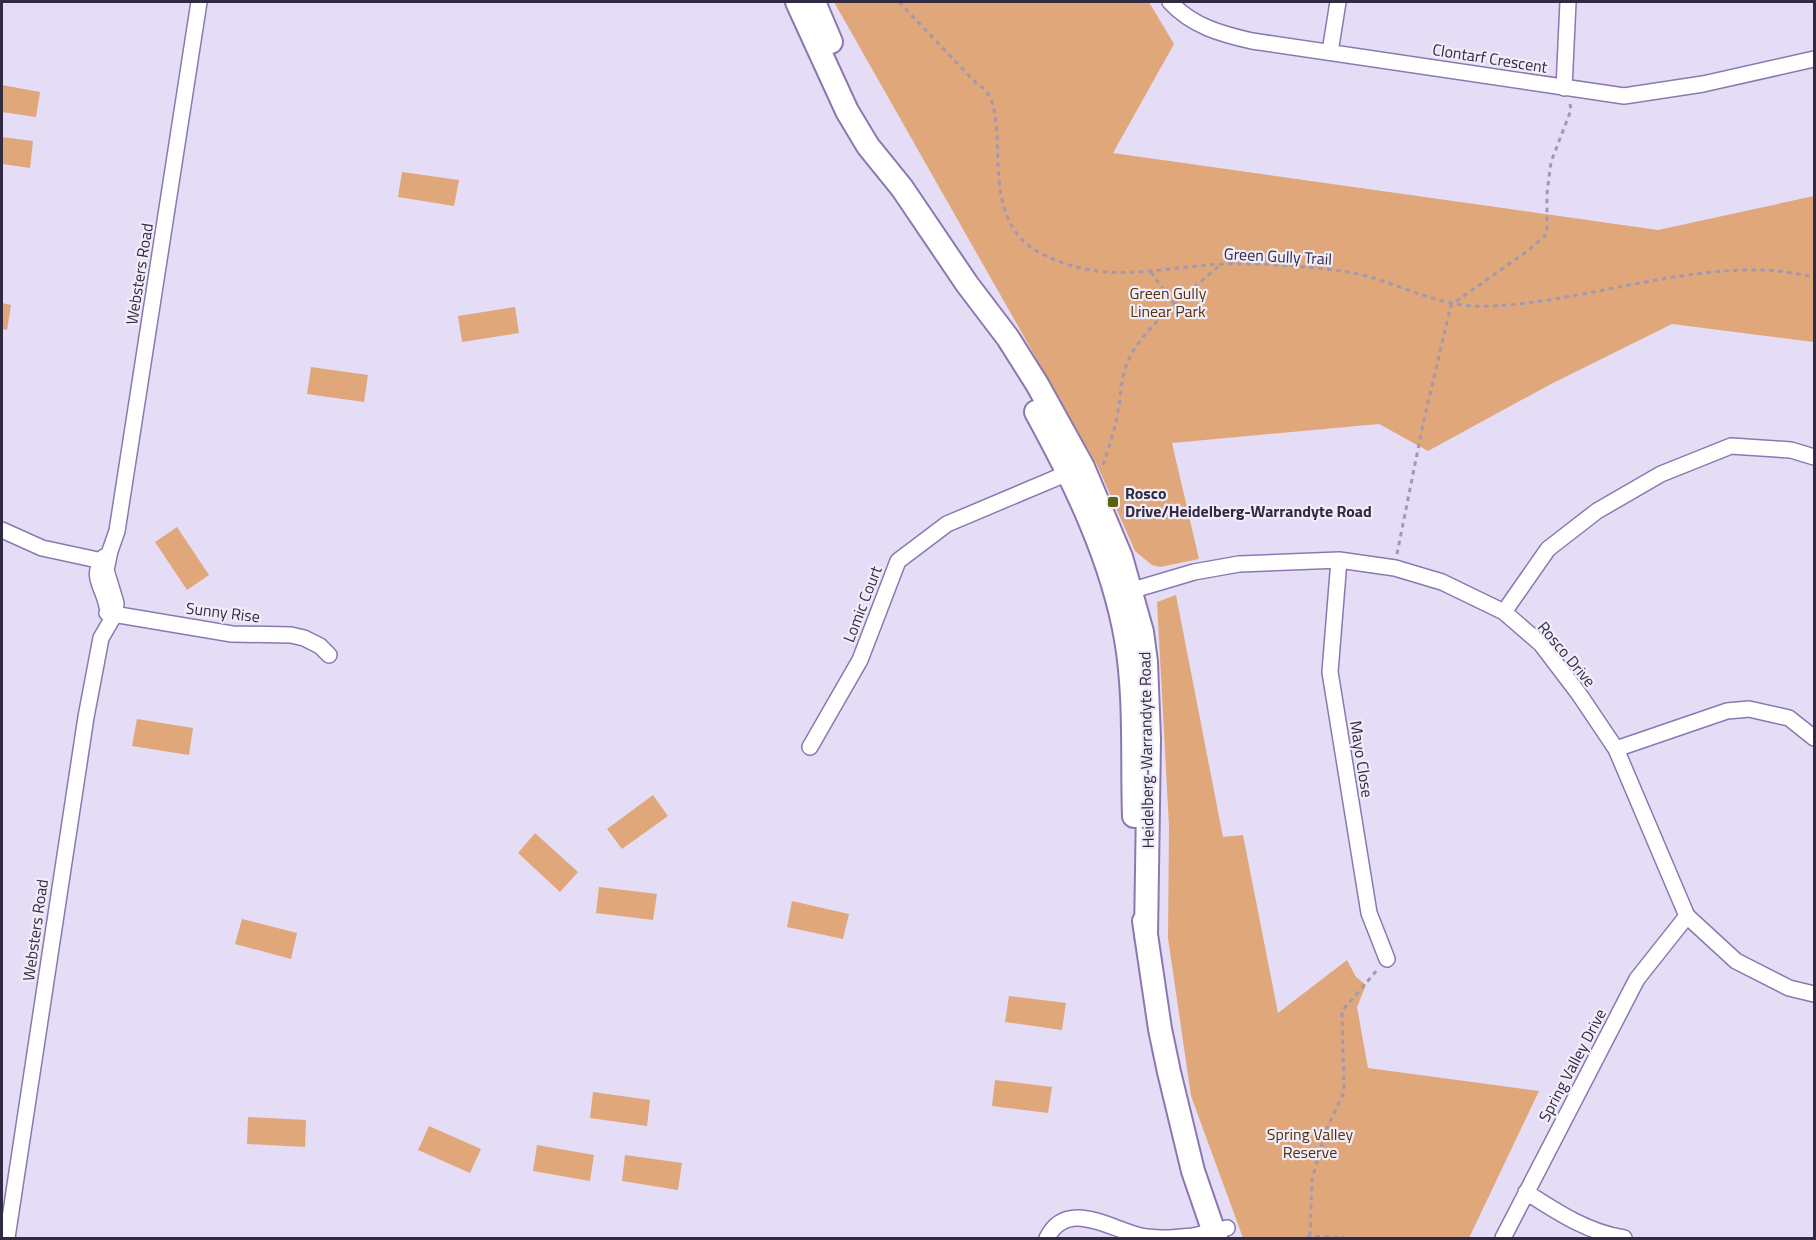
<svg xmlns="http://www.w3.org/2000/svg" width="1816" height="1240" viewBox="0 0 1816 1240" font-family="'Titillium Web',sans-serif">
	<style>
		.green { fill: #e0a77a }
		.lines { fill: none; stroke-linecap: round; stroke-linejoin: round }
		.street-casing { stroke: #8c78b1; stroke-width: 18 }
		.primary-casing { stroke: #8c78b1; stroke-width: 26 }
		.path { stroke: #a199b2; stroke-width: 3; stroke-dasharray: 4.5 4.5; stroke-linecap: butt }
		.street { stroke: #fff; stroke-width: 15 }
		.primary { stroke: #fff; stroke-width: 22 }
		.poi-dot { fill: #56650a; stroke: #f0edf9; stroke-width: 2 }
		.labels { text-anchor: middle; stroke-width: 4.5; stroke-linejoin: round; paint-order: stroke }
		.street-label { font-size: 16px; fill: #322a42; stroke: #f0edf9 }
		.park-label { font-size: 16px; fill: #593109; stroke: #f0edf9 }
		.poi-label { font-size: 16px; font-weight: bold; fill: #322a42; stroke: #f0edf9; text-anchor: start }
	</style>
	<rect width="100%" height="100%" fill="#e5ddf6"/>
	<path class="green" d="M834 2H1149L1174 44 1113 153 1658 230 1814 196V342L1672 324 1551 384 1428 451 1379 424 1172 443 1199 559 1160 567 1152 565 1135 551 1098 467Z
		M2 85 40 92 36 117 2 112Z
		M2 137 33 141 30 168 2 164Z
		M402 172 459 180 454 206 398 197Z
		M2 303 11 305 7 330 2 329Z
		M515 307 519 333 462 342 458 316Z
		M311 367 368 375 364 402 307 394Z
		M177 527 209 575 187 590 155 542Z
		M1176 595 1223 837 1243 835 1278 1013 1347 960 1356 977 1366 985 1357 1007 1368 1068 1539 1091 1469 1238H1243L1191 1096 1168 938 1169 826 1157 602Z
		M137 719 193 728 189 755 132 746Z
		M653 795 668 816 622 849 607 829Z
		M535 833 578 872 560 892 518 853Z
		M599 887 657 894 653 920 596 913Z
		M792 901 849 914 843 939 787 927Z
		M242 919 297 933 291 959 235 944Z
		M1009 996 1066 1003 1062 1030 1005 1022Z
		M995 1080 1052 1087 1048 1113 992 1106Z
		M593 1092 650 1100 647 1126 590 1118Z
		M248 1117 306 1120 305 1147 247 1144Z
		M429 1126 481 1149 470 1173 418 1150Z
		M537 1145 594 1155 590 1181 533 1171Z
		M625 1155 682 1163 678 1190 622 1181Z"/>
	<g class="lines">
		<defs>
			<path id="street" d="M1170 2C1192 26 1221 34 1252 41L1624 96 1703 84 1814 59
				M1330 52 1338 2
				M1564 88 1568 2
				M2 530 42 548 107 562
				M104 557C89 577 104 587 107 607
				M1339 560 1330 672 1369 913 1387 959
				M1123 593 1194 572 1239 564 1339 560 1395 568 1442 582 1504 612 1541 644 1579 694 1616 749 1687 916 1736 961 1789 988 1814 994
				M1504 612 1548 549 1597 511 1661 474 1731 446 1791 450 1814 457
				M107 613 232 634 291 635 304 638 320 646 329 655
				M810 747 860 660 898 561 947 524 1075 470
				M1616 749 1727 711 1749 709 1789 718 1814 738
				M1526 1192C1557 1212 1587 1232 1624 1238
				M7 1238 86 717 101 638 115 614 116 603 106 570 110 551 117 531 199 2
				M1047 1238C1067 1198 1110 1229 1141 1236 1150 1238 1160 1238 1169 1238
				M1170 1238 1193 1236 1227 1228
				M1503 1238 1637 979 1687 916"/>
			<path id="primary" d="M797 2 847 111 868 146 902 188 967 284 1008 338 1037 384 1083 467 1121 557 1142 632 1146 662 1149 739 1146 936
				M814 2 831 42
				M1036 412C1075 483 1112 559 1126 639 1136 697 1132 758 1134 816
				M1144 921 1160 1029 1169 1072 1193 1171 1216 1238"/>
		</defs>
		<use href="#street" class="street-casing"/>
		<use href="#primary" class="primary-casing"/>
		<path class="path" d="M899 2 976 83C1022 107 966 218 1044 255 1109 286 1156 267 1223 264 1262 263 1302 266 1341 271 1396 278 1434 310 1493 306 1582 301 1673 268 1761 270 1779 270 1797 274 1814 277
			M1151 272 1174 304
			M1103 465C1108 449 1114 433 1117 416 1121 399 1120 382 1126 366 1140 328 1191 291 1221 264
			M1397 554 1423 424 1451 305 1526 252 1547 234V193L1551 162 1571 110 1570 104
			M1310 1236 1312 1179 1327 1128 1344 1092 1342 1011 1378 969
			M1307 1238 1310 1236 1345 1238"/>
		<use href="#street" class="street"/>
		<use href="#primary" class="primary"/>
	</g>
	<rect class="poi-dot" x="1107" y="496" width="12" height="12" rx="3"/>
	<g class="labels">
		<g class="street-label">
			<text transform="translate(1490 58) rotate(9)" y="6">Clontarf Crescent</text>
			<text transform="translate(1278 256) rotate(3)" y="6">Green Gully Trail</text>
			<text transform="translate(139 274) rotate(-81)" y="6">Websters Road</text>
			<text transform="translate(862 604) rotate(-69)" y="6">Lomic Court</text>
			<text transform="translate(223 612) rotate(7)" y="6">Sunny Rise</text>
			<text transform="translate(1567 654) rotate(50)" y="6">Rosco Drive</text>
			<text transform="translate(1146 750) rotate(-91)" y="6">Heidelberg-Warrandyte Road</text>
			<text transform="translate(1362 759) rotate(81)" y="6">Mayo Close</text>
			<text transform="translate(35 930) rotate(-82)" y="6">Websters Road</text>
			<text transform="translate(1572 1065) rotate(-62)" y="6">Spring Valley Drive</text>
		</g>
		<g class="park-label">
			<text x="1168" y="299">Green Gully<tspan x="1168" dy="18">Linear Park</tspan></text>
			<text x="1310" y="1140">Spring Valley<tspan x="1310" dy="18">Reserve</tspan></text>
		</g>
		<g class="poi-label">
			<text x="1125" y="499">Rosco<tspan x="1125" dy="18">Drive/Heidelberg-Warrandyte Road</tspan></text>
		</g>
	</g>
	<rect width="1816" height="1240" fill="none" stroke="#322a42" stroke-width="6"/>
</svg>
